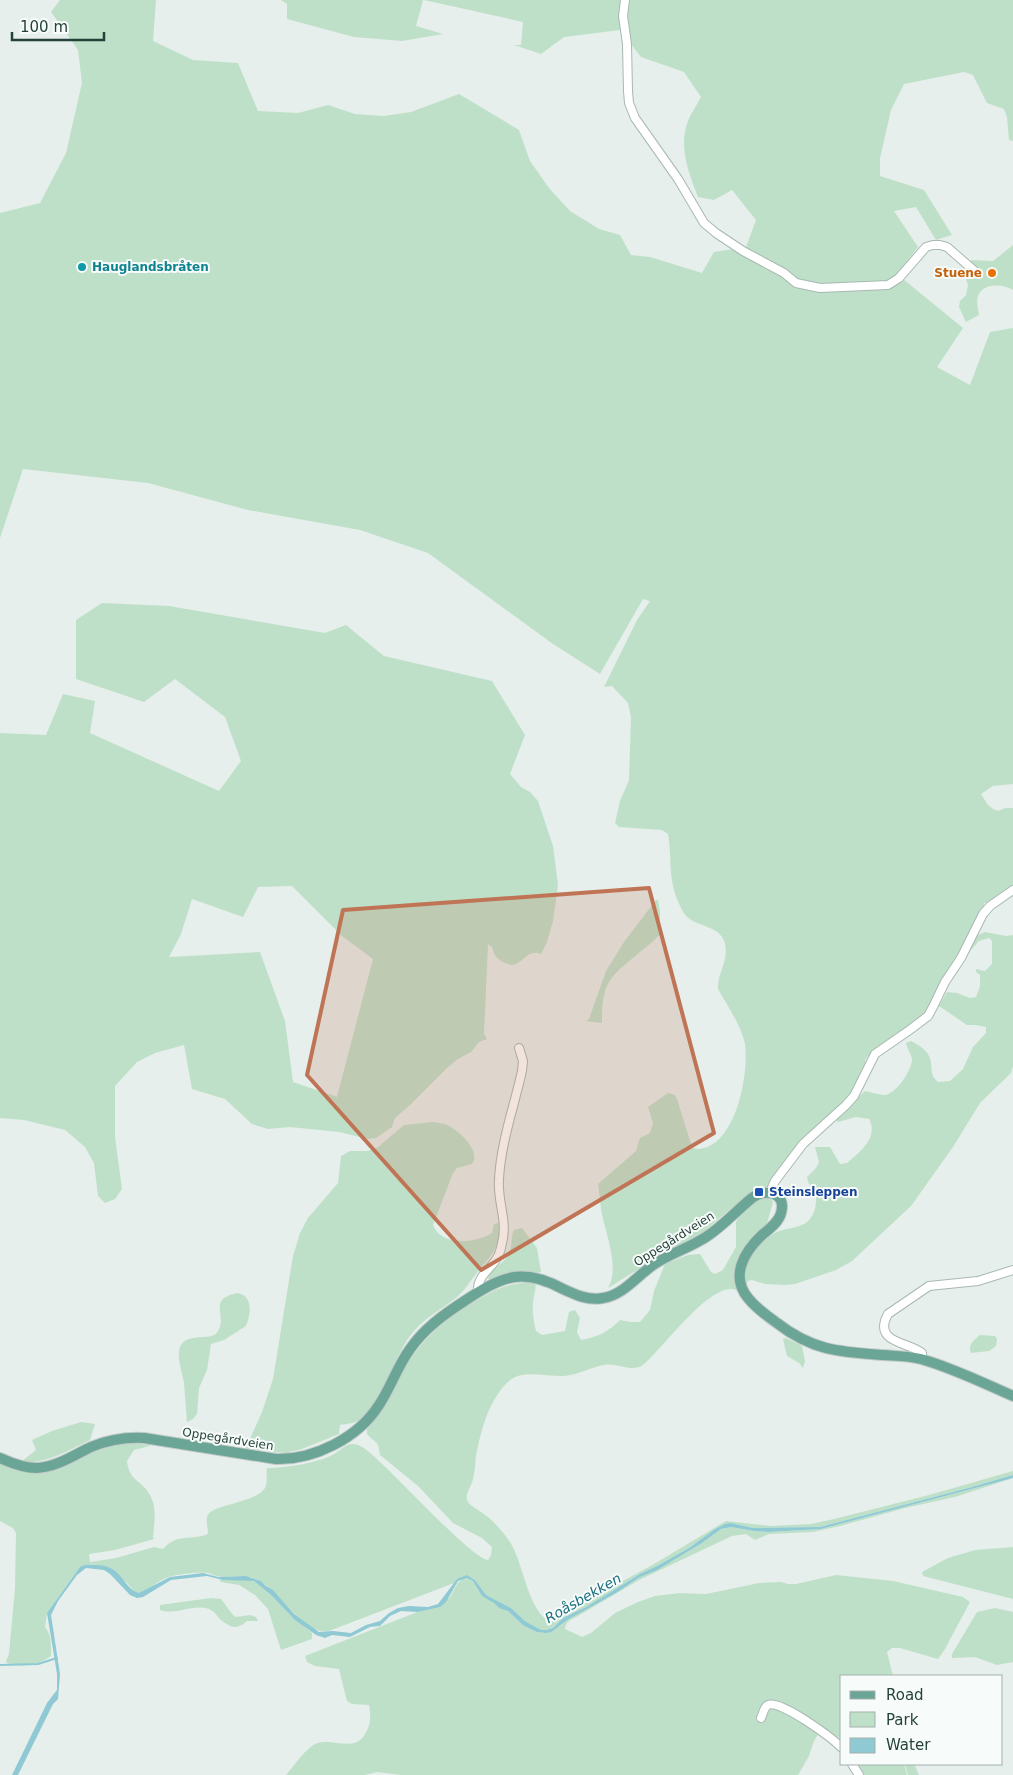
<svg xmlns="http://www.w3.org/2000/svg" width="1013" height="1775" viewBox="0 0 1013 1775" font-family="'DejaVu Sans',sans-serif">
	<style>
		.green { fill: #bfe0c8; fill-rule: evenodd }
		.water { fill: #8ec9d4 }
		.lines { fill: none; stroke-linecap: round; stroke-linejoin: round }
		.stream { stroke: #8ec9d4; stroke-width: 2 }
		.minor-casing { stroke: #a8b8b2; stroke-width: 10 }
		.major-casing { stroke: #c2cac8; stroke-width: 12 }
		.minor { stroke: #fff; stroke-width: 8 }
		.major { stroke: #6aa596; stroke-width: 10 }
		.marked { fill: #c07456; fill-opacity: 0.2; stroke: #c07456; stroke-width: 4; stroke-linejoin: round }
		.culture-dot { fill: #0f9aa8; stroke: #f7fbf9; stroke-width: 2 }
		.food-dot { fill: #e8710a; stroke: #f7fbf9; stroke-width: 2 }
		.transit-dot { fill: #1a4fb4; stroke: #f7fbf9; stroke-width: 2 }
		.labels { text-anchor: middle; stroke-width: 4; stroke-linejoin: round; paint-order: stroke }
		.culture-label { font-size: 12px; font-weight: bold; fill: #0d838f; stroke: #f7fbf9; text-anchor: start }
		.food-label { font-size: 12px; font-weight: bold; fill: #c56008; stroke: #f7fbf9; text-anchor: end }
		.transit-label { font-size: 12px; font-weight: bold; fill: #164399; stroke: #f7fbf9; text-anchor: start }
		.street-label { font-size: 12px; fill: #24423a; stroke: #f7fbf9 }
		.water-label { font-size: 14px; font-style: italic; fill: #1c6f80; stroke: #f7fbf9 }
	</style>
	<rect width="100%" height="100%" fill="#e6efeb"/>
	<path class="green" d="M60 0H156L153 41 193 60 238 63 258 111 298 113 328 105 355 114 384 116 411 112 459 94 519 130 530 161 549 188 570 211 599 229 620 235 631 255 650 257 702 273 714 252 746 247 756 220 732 190 714 200 698 197C689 174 678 146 688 121 691 113 697 105 701 97L684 72 641 57 620 30 564 37 541 54 514 45H521L523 22 424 0H1013V141L1009 140 1007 117 1004 109 987 103 973 75 964 72 904 84 891 110 880 158V176L924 190 952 235 936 240 916 207 894 211 918 247 897 274 963 328 937 367 970 385 990 332 1013 328V784L993 786 981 794 988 805 993 809 998 811 1005 808H1013V888L992 902 984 903V908L935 999 923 1017 916 1020 871 1056H868L865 1060 867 1063 850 1097 797 1148 769 1185 764 1189 760 1187 751 1192 735 1205 710 1226 700 1237 658 1257 608 1288C619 1270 608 1239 603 1219 600 1207 600 1195 598 1184L636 1151 640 1138 650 1133 653 1123 648 1107 668 1093 675 1095 677 1099 692 1147C697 1150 701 1149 707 1147 737 1136 749 1073 745 1044 741 1025 728 1007 718 989 717 974 729 961 725 944 721 925 698 928 686 916 682 911 679 904 677 899 668 875 672 858 668 834L662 830 619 827 615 823 620 801 629 780 631 717 628 703 612 686 604 687 637 620 650 601 643 599 600 674 553 644 428 553 360 530 248 510 148 483 23 469 0 538V213L40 203 66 153 82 83 78 50 51 12Z
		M281 0H423L416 26 443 34 402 41 354 37 287 19V4Z
		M1013 245V290C1004 284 983 282 978 296 976 302 978 309 979 315L966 322 959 307 960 301 966 295 968 285 965 276 966 264 972 260 993 261Z
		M102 603 169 606 325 633 346 625 384 656 492 681 525 735 510 774 521 787 530 792 538 801 553 846 558 885 553 921 547 942 541 954C527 948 524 964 511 965 500 961 495 959 492 947L488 944 484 1034 487 1039 479 1042 471 1052 458 1059 447 1068 410 1105 395 1118 392 1127 376 1138 368 1139 339 1132 290 1127 268 1129 252 1124 225 1099 192 1089 184 1045 155 1053 137 1062 115 1086V1137L122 1189 115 1199 105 1203 98 1196 94 1163 85 1147 65 1130 24 1120 0 1118V733L46 735 63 694 95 701 90 733 219 791 241 761 225 717 175 679 144 702 76 679V620ZM292 886 342 936 373 959 337 1097 293 1082 285 1021 260 952 169 957 181 934 192 899 243 917 258 887Z
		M656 900H658L660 911V934C654 941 647 946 640 952 609 978 602 981 602 1023L586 1021 589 1019 606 971 624 942Z
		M985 932 1006 936 1013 935V1066L1011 1073 980 1103 953 1147 911 1206 852 1261 836 1270 795 1284 785 1285 765 1284 752 1280 748 1281 747 1284 745 1283C741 1263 757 1243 775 1233 784 1228 795 1229 804 1224 812 1220 816 1209 816 1201 817 1190 808 1188 807 1177L816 1168 819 1162 815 1147H830L840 1164 847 1163C860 1152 879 1137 869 1119L856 1117 838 1122 837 1121V1118C850 1109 854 1100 865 1091 871 1092 879 1095 885 1095 896 1094 913 1069 912 1058 911 1054 907 1048 906 1043L911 1041C917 1044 926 1049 929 1056 934 1067 928 1073 938 1082L950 1081 963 1069 973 1047 986 1033V1027L976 1025H967L939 1006 947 992 957 993 970 998 976 997 980 986V975L976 972V969L985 971 992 964V941L989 938 979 941 969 952H967L974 937Z
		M433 1122C437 1123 441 1123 445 1124 457 1129 482 1150 472 1164L457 1168 453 1173 433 1225C441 1247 477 1243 492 1233L494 1224 498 1223C503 1244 491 1256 479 1270 471 1280 466 1289 457 1297 441 1310 422 1319 410 1336 393 1359 383 1401 362 1419 355 1423 347 1424 340 1425L339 1434 302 1449 286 1453 245 1450 262 1412 273 1379 293 1256 300 1233 308 1218 338 1183 341 1156 350 1151H367L377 1148 404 1125Z
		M768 1196 773 1202 766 1227 747 1243 739 1256 735 1277 738 1291C714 1276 662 1350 644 1364 632 1374 618 1362 604 1365 591 1367 578 1375 564 1376 547 1377 523 1369 509 1381 489 1399 481 1430 476 1456 475 1464 475 1472 473 1479 472 1485 465 1494 467 1500 469 1505 474 1507 478 1510 491 1518 501 1529 510 1542 523 1562 527 1606 547 1620L554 1619 654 1564 726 1521 771 1526 811 1524 834 1519 929 1495 1013 1471V1475L972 1487 820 1527 753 1528 731 1523 715 1529 689 1548 657 1566 640 1574 586 1607 563 1618 553 1628 546 1630H541L525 1621 511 1608 486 1595 475 1580 467 1575 457 1580 454 1583 329 1631C304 1636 280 1592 260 1581 248 1574 235 1577 223 1577 217 1577 213 1574 208 1573 198 1572 175 1574 166 1578 156 1582 149 1590 139 1593 133 1591 131 1587 127 1583 114 1571 97 1559 80 1567L47 1613 45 1627C52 1635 51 1646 51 1656 39 1665 21 1668 7 1663L6 1661 9 1654 15 1588 16 1533 13 1528 0 1521V1463L22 1470 126 1442 149 1445 150 1446 134 1450 127 1461C129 1482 144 1481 151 1497 157 1509 154 1525 153 1537L154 1539 115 1550 89 1554 90 1562 116 1558 154 1547 163 1549C176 1534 188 1540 206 1535L208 1533C208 1528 206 1522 207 1517 210 1504 255 1504 265 1488 268 1482 266 1474 267 1468 285 1468 318 1463 334 1454 341 1450 348 1441 358 1445 366 1448 375 1457 381 1463 399 1479 473 1559 488 1560L491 1555 492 1547 482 1538 453 1523 418 1486 380 1455C378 1438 375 1444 367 1434V1429C384 1410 389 1395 401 1374 422 1338 445 1318 481 1298 498 1288 515 1281 535 1283 537 1290 533 1296 533 1303 532 1313 534 1322 536 1331L542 1335 565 1331 569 1312 575 1310 580 1318 577 1332 581 1340C598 1337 608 1332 620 1320L631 1322H640L650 1310 654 1291 665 1264 688 1255 700 1254 711 1272 715 1274 723 1270 736 1247V1222L742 1213 761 1198Z
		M522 1228 537 1248 541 1272C535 1274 531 1272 524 1272 513 1271 502 1275 491 1280L488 1279C490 1268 504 1264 509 1254 513 1246 510 1238 514 1230Z
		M238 1293C253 1296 251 1314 246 1326L224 1340 211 1344 207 1370 199 1388 197 1414 193 1419 187 1422C186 1409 185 1396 184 1383 182 1368 169 1342 193 1338 201 1336 214 1339 218 1331 228 1316 206 1299 238 1293Z
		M980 1335 995 1336 997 1339 996 1346 989 1351 971 1353C967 1345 975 1339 980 1335Z
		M786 1338 802 1346 805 1361 803 1368 799 1363 787 1356 783 1339Z
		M81 1422 95 1424 90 1440C67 1451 47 1464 21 1462L36 1450 32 1440 52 1431Z
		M1013 1478 955 1497 905 1508 840 1526 813 1532 769 1534 755 1540 746 1534 732 1536 639 1580 578 1616C572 1619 565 1622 565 1629L582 1637 591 1633 615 1613 638 1602 655 1596 680 1593 706 1594 759 1583 781 1582 788 1584H796L836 1575 893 1581 963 1597 970 1602 945 1649 938 1659 900 1648H892L887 1652 893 1676H842V1739L821 1729 814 1741 809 1756 798 1775H401L377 1772 365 1775H286C294 1766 302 1753 312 1746 327 1734 354 1755 365 1734 371 1725 371 1715 369 1705L352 1704 347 1701 339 1669 315 1666 307 1662 305 1656 420 1611C431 1608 440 1606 449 1598 456 1590 455 1580 467 1578L473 1581 482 1596 494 1602 497 1606 508 1611 525 1627 543 1633 560 1626 569 1619 616 1593 640 1577 665 1565 702 1543 721 1529 731 1527 754 1531 768 1532 821 1529Z
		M1013 1547V1599L923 1576 922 1572 948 1558 975 1550Z
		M219 1580H249L256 1582 270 1594 289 1614 312 1633V1639L281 1650 268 1609 255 1595 239 1585 221 1582Z
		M211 1598 221 1599 233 1615 236 1617 250 1615 256 1617 258 1621H247C237 1630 231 1628 221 1620 217 1616 214 1611 209 1609 192 1603 176 1616 160 1610V1605Z
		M995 1608 1013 1612V1662L997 1665 975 1657 952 1658V1654L977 1612Z
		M856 1764H904L907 1775H863Z
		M905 1764H914L919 1775H908Z"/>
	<path class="water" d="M1013 1475V1478L821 1529 768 1532 754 1531 731 1527 721 1529 702 1543 657 1570 640 1577 616 1593 569 1619 551 1632 546 1633 537 1632 524 1626 508 1611 499 1608 494 1603 482 1596 473 1581 467 1578 458 1581 446 1602 440 1607 417 1612 401 1611 390 1616 380 1626 370 1627 350 1637 332 1635 325 1638 316 1635 295 1620 270 1594 254 1581 223 1580 207 1576 171 1580 143 1597 137 1598 130 1595 110 1574 104 1570 86 1568 77 1575 58 1601 51 1615 60 1674 58 1699 53 1704 18 1775H12L47 1703 57 1690V1674L47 1613 80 1567C85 1564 90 1565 96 1565 123 1565 122 1588 139 1593L170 1577 203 1573 218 1577 246 1576 261 1581 266 1586 273 1590 294 1614 319 1632 333 1631 351 1633 366 1625 380 1621 389 1613 398 1608 409 1606 428 1607 438 1604 457 1579 467 1575 475 1580 486 1595 511 1608 525 1621 541 1630H546L553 1628 563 1618 586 1607 640 1574 657 1566 689 1548 715 1529 725 1524 731 1523 753 1528 820 1527 972 1487Z"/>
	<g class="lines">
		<path class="stream" d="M0 1665 38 1664 57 1658"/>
		<defs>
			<path id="minor" d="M625 0 623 16 627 44 628 91 629 103 635 118 678 179 704 223 716 233 743 251 784 273 796 283 820 288 888 285 899 278 926 247 933 245H940L947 247 978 274
				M770 1192 775 1181 803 1144 846 1105 854 1096 875 1054 911 1029 928 1016 933 1007 945 982 961 958 983 914 990 906 1013 890
				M478 1293C476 1278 488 1271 495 1261 499 1256 501 1249 502 1243 508 1221 497 1201 499 1179 501 1142 514 1107 522 1071L523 1061 519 1048
				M921 1359 922 1353C909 1342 872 1343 888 1314L929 1286 978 1281 1013 1270
				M761 1718C763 1714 764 1707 768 1705 780 1699 832 1738 842 1748
				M852 1764 859 1775"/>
			<path id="major" d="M0 1458C11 1463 25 1468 37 1468 57 1467 74 1455 91 1447 108 1440 125 1437 144 1438L276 1459C314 1460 358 1438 379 1405 391 1387 397 1367 410 1349 424 1329 443 1315 463 1302 501 1277 521 1266 563 1289 576 1295 589 1301 603 1298 623 1295 636 1277 653 1265 669 1254 689 1248 706 1237 723 1226 736 1211 752 1198 765 1188 787 1192 781 1213 779 1222 769 1229 762 1235 744 1252 730 1276 748 1298 756 1308 767 1316 777 1323 813 1351 840 1352 883 1355 896 1356 909 1356 921 1359 953 1368 983 1383 1013 1396"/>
		</defs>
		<use href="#minor" class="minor-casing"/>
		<use href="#major" class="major-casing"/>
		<use href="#minor" class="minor"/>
		<use href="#major" class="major"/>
	</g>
	<path class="marked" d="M649 888 714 1133 481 1270 307 1075 343 910Z"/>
	<circle class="culture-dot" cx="82" cy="267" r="5"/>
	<circle class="food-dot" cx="992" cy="273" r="5"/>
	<rect class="transit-dot" x="754" y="1187" width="10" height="10" rx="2.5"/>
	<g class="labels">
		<g class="culture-label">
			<text x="92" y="271">Hauglandsbråten</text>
		</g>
		<g class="food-label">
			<text x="982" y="277">Stuene</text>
		</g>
		<g class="transit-label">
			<text x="769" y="1196">Steinsleppen</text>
		</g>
		<g class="street-label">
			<text transform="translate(674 1239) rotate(-32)" y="4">Oppegårdveien</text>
			<text transform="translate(228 1439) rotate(9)" y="4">Oppegårdveien</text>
		</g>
		<g class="water-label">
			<text transform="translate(583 1598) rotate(-30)" y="5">Roåsbekken</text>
		</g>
	</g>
	<rect x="840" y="1675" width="162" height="90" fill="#f7fbf9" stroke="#a3b1ad"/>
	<rect x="850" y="1691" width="25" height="8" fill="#6aa596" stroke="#a3b1ad"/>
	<text x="886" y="1700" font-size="15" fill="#24423a">Road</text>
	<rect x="850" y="1712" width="25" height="15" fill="#bfe0c8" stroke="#a3b1ad"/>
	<text x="886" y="1725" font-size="15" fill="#24423a">Park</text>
	<rect x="850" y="1738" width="25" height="15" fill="#8ec9d4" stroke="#a3b1ad"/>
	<text x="886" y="1750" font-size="15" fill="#24423a">Water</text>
	<path d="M12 32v8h92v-8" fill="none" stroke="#24423a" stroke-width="2.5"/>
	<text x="20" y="32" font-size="15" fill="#24423a" stroke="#f7fbf9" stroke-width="4" paint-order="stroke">100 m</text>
</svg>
